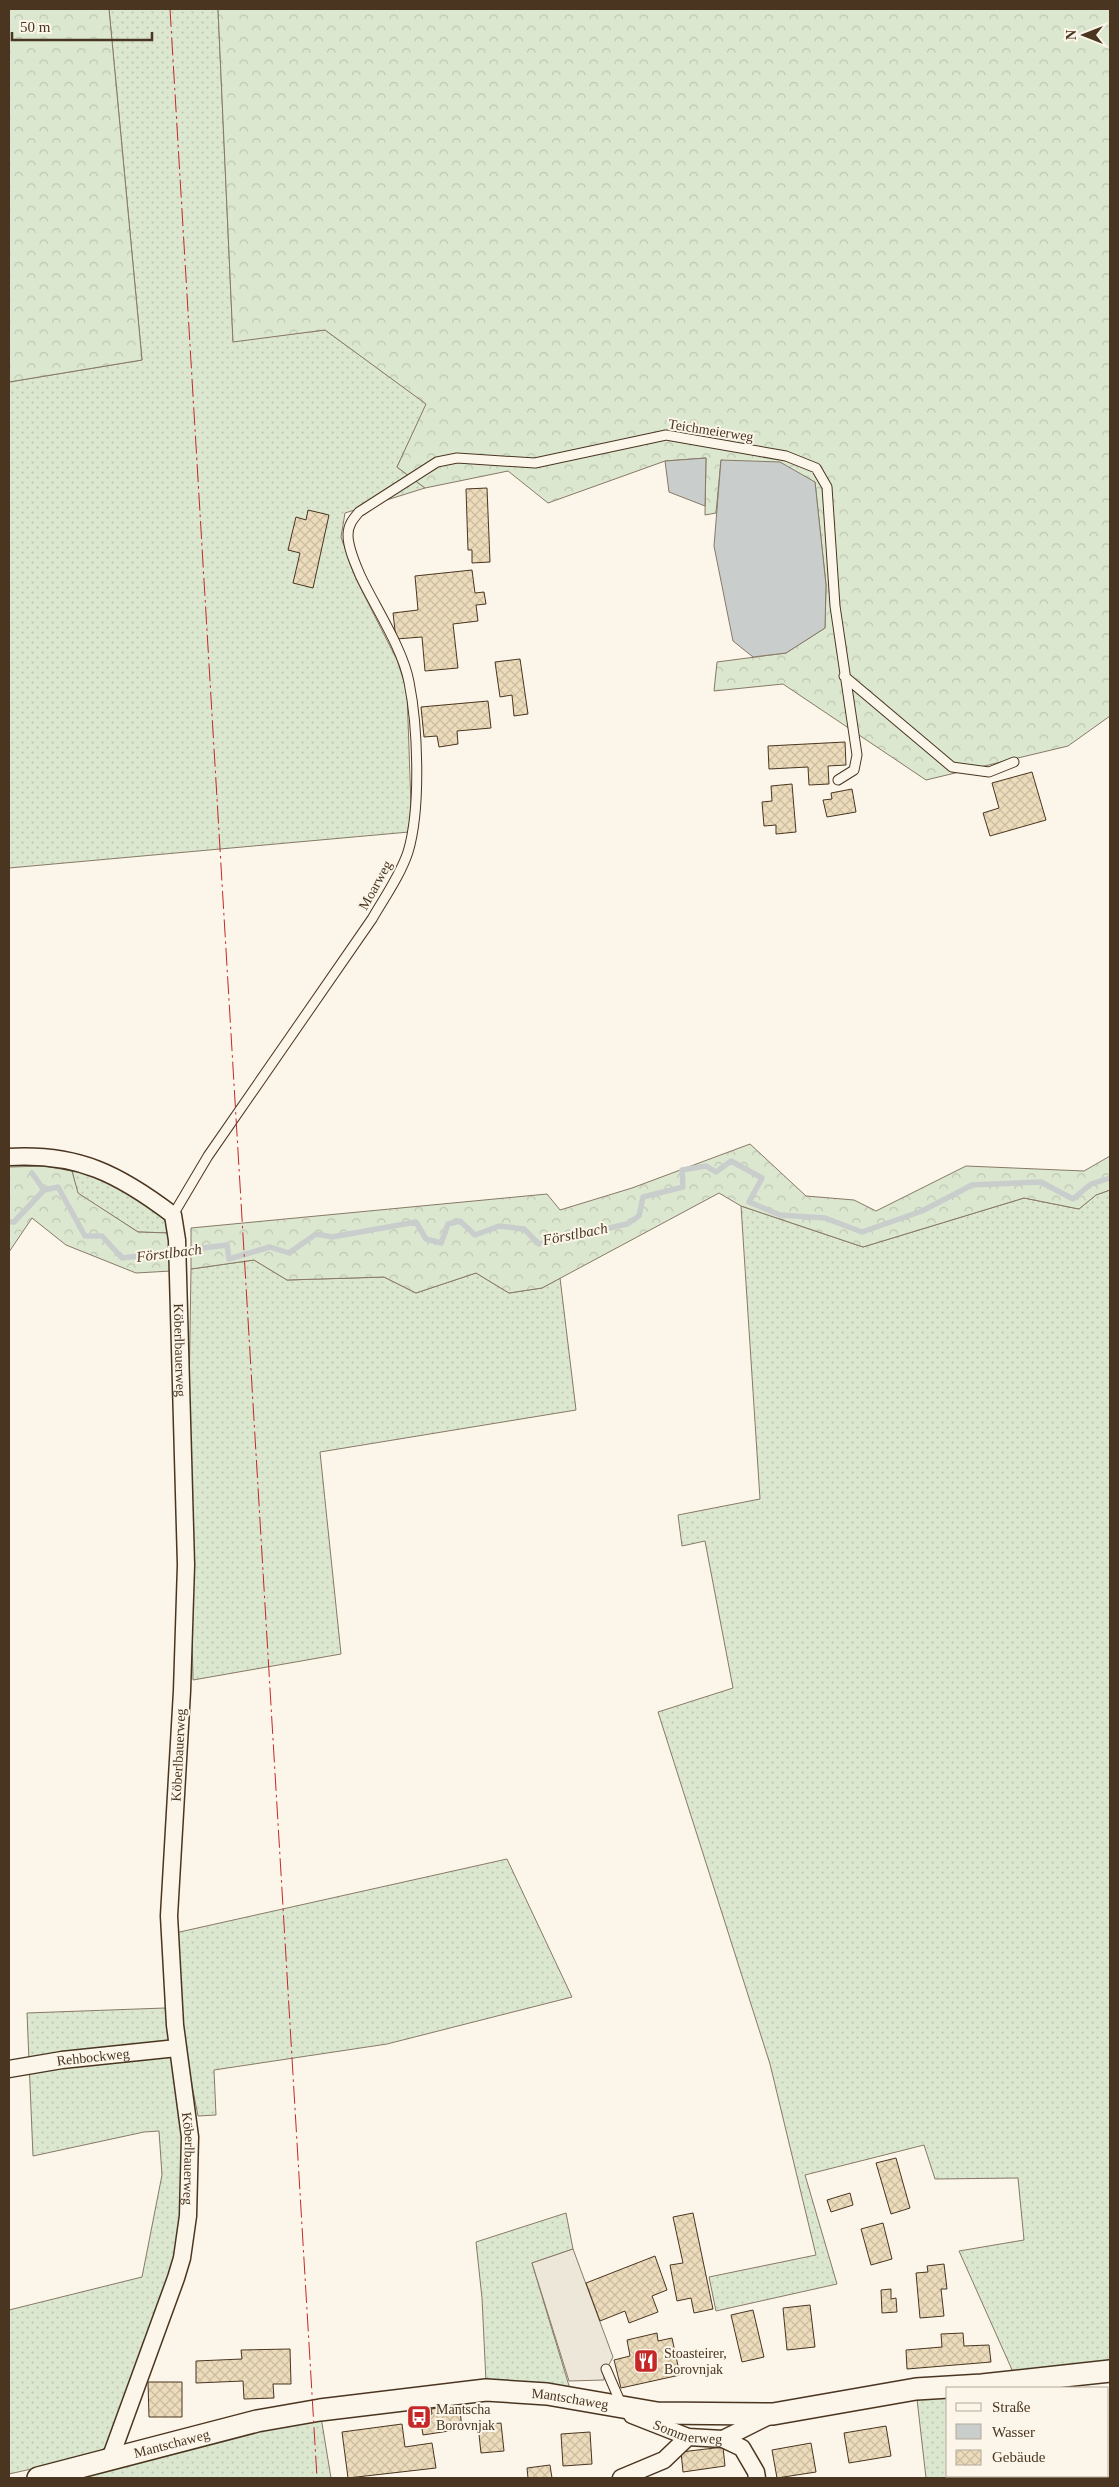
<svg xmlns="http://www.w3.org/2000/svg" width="1119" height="2487" viewBox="0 0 1119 2487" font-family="'Times New Roman',serif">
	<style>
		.grass { fill: url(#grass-dots); stroke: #887966 }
		.forest { fill: url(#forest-crowns); stroke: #887966 }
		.parking { fill: #ede7d9; stroke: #887966 }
		.water { fill: #c9cecd; stroke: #887966 }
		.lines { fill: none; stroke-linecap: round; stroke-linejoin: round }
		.stream { stroke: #c9cecd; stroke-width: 5.5 }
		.building { fill: url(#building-cross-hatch); stroke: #4a3520 }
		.service-casing { stroke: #4a3520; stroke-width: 11 }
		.minor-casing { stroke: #4a3520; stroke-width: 19 }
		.tertiary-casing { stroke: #4a3520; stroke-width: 24 }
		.service { stroke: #fbf6e9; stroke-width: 9 }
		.minor { stroke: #fbf6e9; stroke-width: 16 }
		.tertiary { stroke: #fbf6e9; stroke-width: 21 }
		.power { stroke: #c62828; stroke-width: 1; stroke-dasharray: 18 4 2.5 4; stroke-linecap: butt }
		.labels { text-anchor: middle; stroke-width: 4; stroke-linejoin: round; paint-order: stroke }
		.street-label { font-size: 14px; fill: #4a3520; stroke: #fbf6e9 }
		.poi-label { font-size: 14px; fill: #4a3520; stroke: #fbf6e9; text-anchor: start }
		.water-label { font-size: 15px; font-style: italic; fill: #4a3520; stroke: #fbf6e9 }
	</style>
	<defs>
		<pattern id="grass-dots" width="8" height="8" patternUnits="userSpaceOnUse" patternTransform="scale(1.25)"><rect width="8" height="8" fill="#dce7d0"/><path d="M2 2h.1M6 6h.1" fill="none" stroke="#bec7b2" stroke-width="1.8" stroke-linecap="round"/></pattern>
		<pattern id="forest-crowns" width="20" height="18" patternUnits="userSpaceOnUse" patternTransform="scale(1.25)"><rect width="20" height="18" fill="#dce7d0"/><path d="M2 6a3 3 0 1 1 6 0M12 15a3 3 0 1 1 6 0" fill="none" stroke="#bec7b2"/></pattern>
		<pattern id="building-cross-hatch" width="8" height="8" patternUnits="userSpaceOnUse" patternTransform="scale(1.25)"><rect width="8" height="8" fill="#ecdcbc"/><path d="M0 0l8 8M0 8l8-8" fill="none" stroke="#ccbda1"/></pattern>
	</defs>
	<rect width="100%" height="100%" fill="#fbf6e9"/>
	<path class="grass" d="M109 9H218L233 341 325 330 427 404 397 467 425 488 345 513 341 537 356 579 397 660 407 691 411 806 409 832 9 868V382L142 360Z
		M72 1171 95 1174 152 1206 164 1219 170 1233 138 1232 77 1193Z
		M1110 1190V2362L1013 2372 959 2251 1024 2240 1018 2178 935 2179 924 2145 805 2175 837 2284 716 2311 709 2277 816 2255 770 2064 658 1712 733 1688 705 1541 682 1546 678 1515 760 1499 741 1206 863 1247 1024 1198 1079 1209 1096 1195Z
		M254 1260 287 1280 384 1277 416 1293 476 1273 509 1293 542 1288 560 1278 576 1410 320 1452 341 1654 193 1680 188 1460 191 1269Z
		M507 1859 572 1997 387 2044 214 2070 216 2115 198 2116 184 2045 175 1933Z
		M165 2008 176 2070 185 2169 176 2260 105 2448 90 2456 9 2474V2310L142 2277 162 2175 159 2131 144 2132 33 2156 27 2013Z
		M566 2213 573 2249 532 2263 570 2389 486 2382 482 2298 476 2242Z
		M948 2398V2476H983L984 2478H926L917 2399Z
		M321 2417 331 2478H71L242 2433Z"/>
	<path class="forest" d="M9 9H109L142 360 9 382Z
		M218 9H1110V716L1068 746 926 780 783 684 714 691 717 662 786 653 825 628 826 585 815 482 721 460 716 513 705 515 706 458 665 461 548 503 508 471 425 488 397 467 426 404 325 330 233 342Z
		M750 1144 806 1196 854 1200 876 1211 966 1166 1084 1171 1110 1156V1190L1096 1195 1079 1209 1024 1198 863 1247 741 1206 719 1193 542 1288 509 1293 476 1273 416 1293 384 1277 287 1280 254 1260 191 1269V1228L547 1194 560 1210 632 1188Z
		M44 1166 72 1171 78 1193 138 1232 170 1233 171 1271 136 1273 66 1245 32 1218 9 1252V1167Z"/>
	<path class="parking" d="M573 2249 613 2357 604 2374V2380L569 2381 532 2263Z"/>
	<path class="water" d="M706 458 705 506 669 492 665 461Z
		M721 460 780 462 815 482 826 585 825 628 786 653 753 657 733 641 714 546Z"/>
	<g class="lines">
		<path class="stream" d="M32 1173 44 1190
			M9 1222H14L44 1190 58 1187 85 1236H102L122 1258 227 1245 229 1259 270 1247 289 1253 316 1234 332 1237 416 1222 426 1239 441 1243 448 1224 460 1221 475 1235 499 1226 524 1229 539 1244 627 1224 639 1216 643 1197 683 1187 682 1170 706 1166 716 1172 731 1161 762 1178 749 1202 780 1215 825 1218 862 1232 922 1211 972 1185 1041 1182 1073 1199 1091 1184 1110 1178"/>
	</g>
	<path class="building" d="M487 488 490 562 472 563V550H468L466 489Z
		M308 510 329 515 313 588 293 583 300 553 288 550 296 517 306 520Z
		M472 570 475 593 484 592 486 604 476 605 478 621 453 624 458 668 425 671 422 637 396 639 393 613 418 610 415 576Z
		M520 659 528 714 514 716 512 695 500 697 495 662Z
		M488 701 491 728 457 731 458 744 439 747 437 736 424 737 421 707Z
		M845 742 846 765 828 766 829 784 809 785 808 767 769 769 768 746Z
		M1032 772 1046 820 990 836 983 813 999 808 992 783Z
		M792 784 796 832 776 834V825L764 826 762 802 772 801 771 786Z
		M852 789 856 812 827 817 823 800 832 799 831 793Z
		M896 2158 910 2208 891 2214 876 2163Z
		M850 2193 853 2205 831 2212 827 2200Z
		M693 2213 713 2309 694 2313 691 2298 677 2301 670 2265 683 2263 673 2217Z
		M883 2223 892 2259 871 2265 861 2229Z
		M655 2256 667 2290 652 2296 658 2312 629 2323 625 2311 600 2321 586 2283Z
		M944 2264 947 2289H941L944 2316 920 2318 916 2273 928 2272 927 2266Z
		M891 2289V2299L896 2298 897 2312 882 2313 881 2290Z
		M810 2305 815 2347 787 2350 783 2308Z
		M753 2310 764 2357 742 2362 731 2315Z
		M657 2333 658 2341 672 2338 680 2375 621 2388 614 2360 630 2356 627 2340Z
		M963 2333 964 2346 989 2345 991 2362 907 2369 906 2350 942 2347 941 2334Z
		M290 2349 291 2384H273L274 2398 244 2399 243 2381 196 2383V2361L242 2359 241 2350Z
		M148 2382H182V2417H149Z
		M448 2407 449 2412 460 2410 462 2429 423 2435 420 2416 432 2414 431 2409Z
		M501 2423 504 2451 481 2453 478 2425Z
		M402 2424 405 2447 432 2443 436 2468 348 2478 342 2432Z
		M886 2426 891 2456 849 2463 844 2433Z
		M590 2432 592 2464 563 2466 561 2434Z
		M811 2443 816 2472 777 2478 772 2450Z
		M723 2447 725 2466 683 2472 681 2452Z
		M550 2465 552 2478H528L527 2468Z
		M1048 2476H1087L1088 2478H1049Z"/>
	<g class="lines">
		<defs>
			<path id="service" d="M844 676 952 767 989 772 1014 762
				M173 1215 208 1156 372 919C384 898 400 876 408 852 421 809 418 727 409 682 403 649 375 607 360 575 355 563 348 548 348 535 348 525 353 519 359 512L437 462 457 458 535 463 666 435 786 456 816 468 827 487 835 606 857 755 854 770 838 780
				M606 2369 622 2406
				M988 2476 989 2478"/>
			<g id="minor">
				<path id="s1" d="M9 1157C78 1153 119 1174 173 1215L177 1240 186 1565 182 1691 169 1916 175 2025 190 2137 188 2216 182 2258 176 2278 110 2459"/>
				<path id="s2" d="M9 2069 62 2060 177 2048"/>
				<path id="s3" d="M632 2415 688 2437 723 2439 742 2448 756 2472 757 2478"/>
				<path d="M723 2439 773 2414"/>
				<path d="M621 2478 664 2460 688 2437"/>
			</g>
			<g id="tertiary">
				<path id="s4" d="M38 2478 257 2421 320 2410 486 2390 547 2394 657 2413 773 2414 916 2389 982 2385 1110 2371"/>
			</g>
		</defs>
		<use href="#service" class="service-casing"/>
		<use href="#minor" class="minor-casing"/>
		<use href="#tertiary" class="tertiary-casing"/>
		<use href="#service" class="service"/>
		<use href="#minor" class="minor"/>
		<use href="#tertiary" class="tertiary"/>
		<path class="power" d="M170 9 317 2478"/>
	</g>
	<defs>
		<symbol id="restaurant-square" viewBox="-11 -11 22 22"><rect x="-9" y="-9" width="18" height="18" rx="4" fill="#c62828" stroke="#fbf6e9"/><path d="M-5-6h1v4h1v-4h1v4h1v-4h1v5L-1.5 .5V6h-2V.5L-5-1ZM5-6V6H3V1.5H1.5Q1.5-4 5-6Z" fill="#fff"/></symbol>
		<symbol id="bus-square" viewBox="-11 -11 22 22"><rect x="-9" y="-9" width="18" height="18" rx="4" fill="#c62828" stroke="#fbf6e9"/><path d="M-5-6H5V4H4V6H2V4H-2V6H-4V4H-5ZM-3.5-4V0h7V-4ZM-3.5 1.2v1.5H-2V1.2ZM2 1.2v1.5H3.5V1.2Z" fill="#fff"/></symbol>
	</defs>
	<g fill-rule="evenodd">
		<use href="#restaurant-square" x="632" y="2347" width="28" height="28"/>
		<use href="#bus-square" x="405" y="2403" width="28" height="28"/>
	</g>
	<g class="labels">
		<g class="street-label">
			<text transform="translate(711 430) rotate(9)" y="5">Teichmeierweg</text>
			<text transform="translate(375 885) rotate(-61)" y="5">Moarweg</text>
			<text dy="5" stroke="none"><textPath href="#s1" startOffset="314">Köberlbauerweg</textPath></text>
			<text transform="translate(178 1755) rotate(-87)" y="5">Köberlbauerweg</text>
			<text dy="5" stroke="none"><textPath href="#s2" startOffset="85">Rehbockweg</textPath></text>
			<text dy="5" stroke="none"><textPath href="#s1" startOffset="1124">Köberlbauerweg</textPath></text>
			<text dy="5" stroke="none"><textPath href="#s4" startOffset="542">Mantschaweg</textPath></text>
			<text dy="5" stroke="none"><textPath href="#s3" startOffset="59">Sommerweg</textPath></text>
			<text dy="5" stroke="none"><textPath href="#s4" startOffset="138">Mantschaweg</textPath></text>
		</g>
		<g class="poi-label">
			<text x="664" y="2358">Stoasteirer,<tspan x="664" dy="16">Borovnjak</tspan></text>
			<text x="436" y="2414">Mantscha<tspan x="436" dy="16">Borovnjak</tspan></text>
		</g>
		<g class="water-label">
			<text transform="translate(575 1234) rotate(-11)" y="5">Förstlbach</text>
			<text transform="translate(169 1253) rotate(-7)" y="5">Förstlbach</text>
		</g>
	</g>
	<rect width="1119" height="2487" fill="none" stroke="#4a3520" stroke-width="20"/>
	<rect x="946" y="2387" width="162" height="90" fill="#fbf6e9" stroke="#b4a999"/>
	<rect x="956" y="2403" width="25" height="8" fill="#fbf6e9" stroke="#b4a999"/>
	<text x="992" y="2412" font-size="15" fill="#4a3520">Straße</text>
	<rect x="956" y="2424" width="25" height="15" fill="#c9cecd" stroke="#b4a999"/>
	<text x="992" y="2437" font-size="15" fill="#4a3520">Wasser</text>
	<rect x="956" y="2450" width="25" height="15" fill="url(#building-cross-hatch)" stroke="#b4a999"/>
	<text x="992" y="2462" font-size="15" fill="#4a3520">Gebäude</text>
	<g transform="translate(1084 35) rotate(270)" stroke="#fbf6e9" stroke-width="4" paint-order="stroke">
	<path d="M0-4L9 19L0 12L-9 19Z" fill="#4a3520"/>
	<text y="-8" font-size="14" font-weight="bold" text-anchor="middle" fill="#4a3520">N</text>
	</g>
	<path d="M12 32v8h140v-8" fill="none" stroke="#4a3520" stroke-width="2.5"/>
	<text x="20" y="32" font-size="15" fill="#4a3520" stroke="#fbf6e9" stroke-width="4" paint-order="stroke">50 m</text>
</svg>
